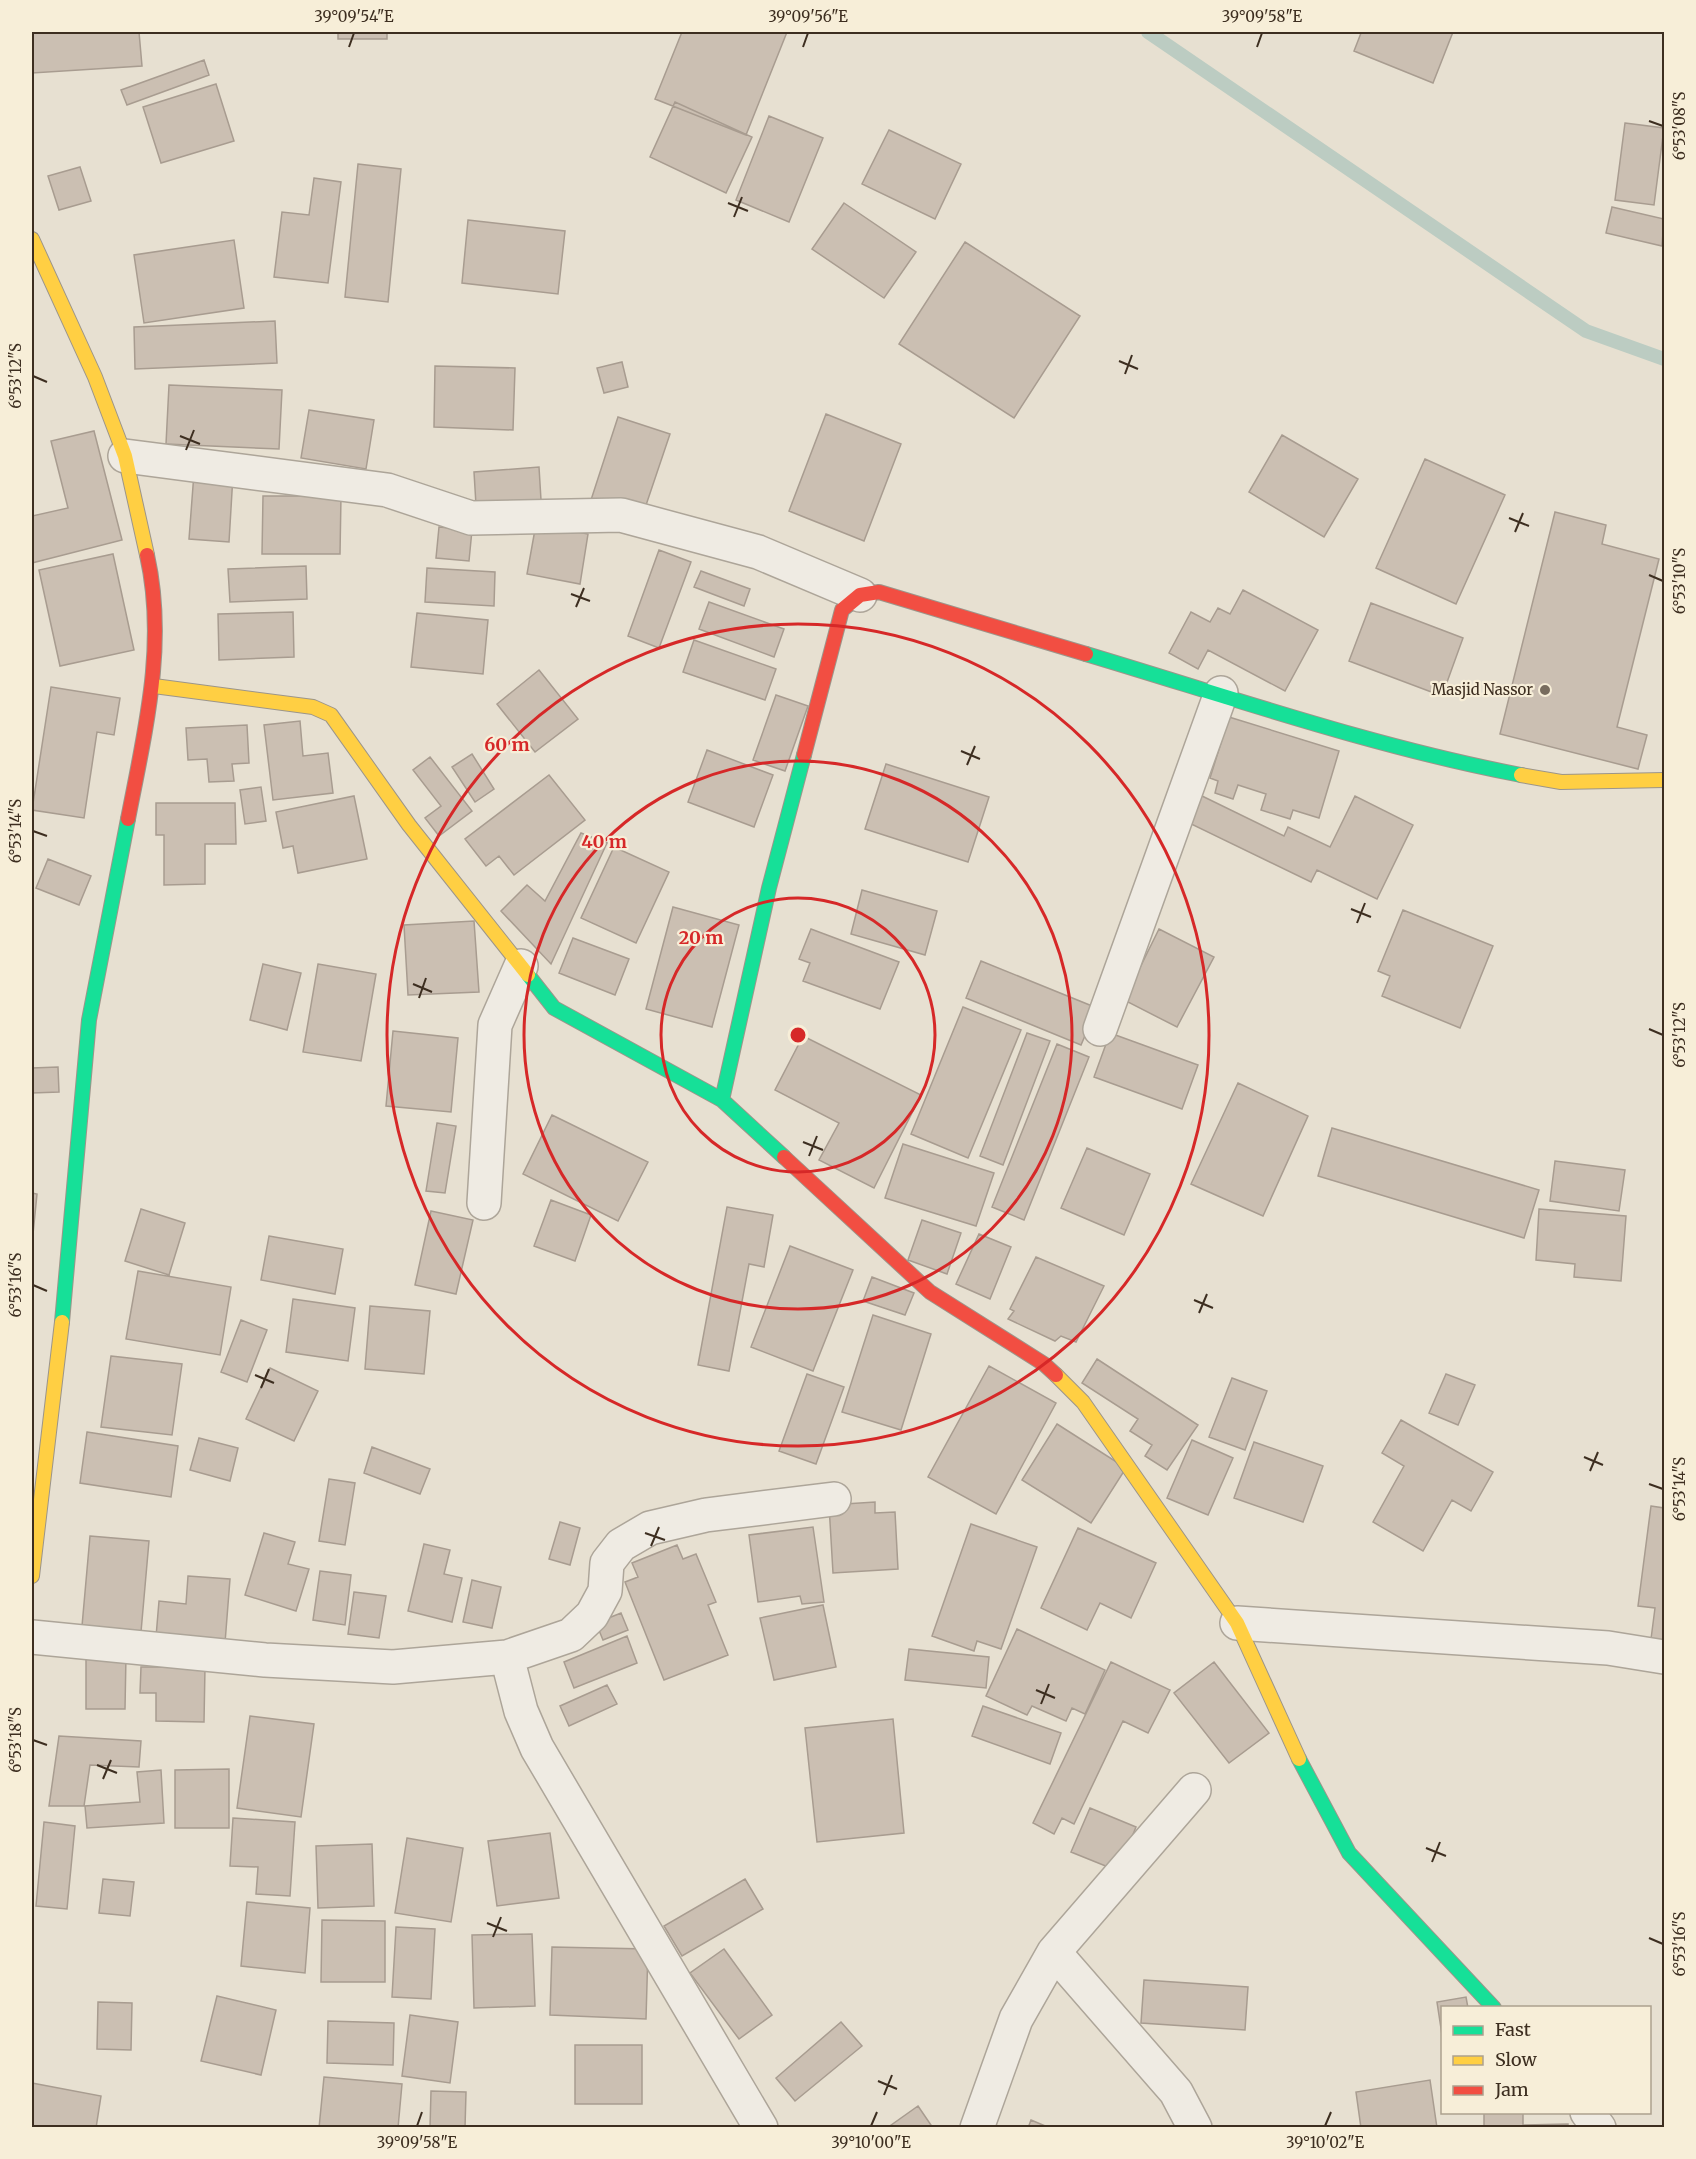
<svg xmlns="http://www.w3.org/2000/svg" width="1696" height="2159" viewBox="0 0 1696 2159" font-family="Merriweather,serif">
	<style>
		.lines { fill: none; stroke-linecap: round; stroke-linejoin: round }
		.stream { stroke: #bcccc2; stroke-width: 14 }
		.building { fill: #cbbfb2; stroke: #a89c90; stroke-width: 1.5 }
		.street-casing { stroke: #ada599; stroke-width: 36 }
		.fast-casing { stroke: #9c958a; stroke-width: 16 }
		.slow-casing { stroke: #9c958a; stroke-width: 16 }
		.jam-casing { stroke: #9c958a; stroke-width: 16 }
		.street { stroke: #efebe3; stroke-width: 33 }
		.fast { stroke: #16e098; stroke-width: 14 }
		.slow { stroke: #ffcf43; stroke-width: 14 }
		.jam { stroke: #f24e42; stroke-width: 14 }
		.ticks { fill: none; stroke: #3d2e20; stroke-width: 2 }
		.ring { fill: none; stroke: #d62828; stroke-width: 3 }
		.poi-dot { fill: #786c5e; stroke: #f7eed8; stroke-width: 2 }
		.labels { text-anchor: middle; stroke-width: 4.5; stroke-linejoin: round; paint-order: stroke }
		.poi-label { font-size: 15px; fill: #3d2e20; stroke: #f7eed8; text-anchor: end }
		.centre { fill: #d62828; stroke: #f7eed8; stroke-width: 3 }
		.ring-label { font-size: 18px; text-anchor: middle; font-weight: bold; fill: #d62828; stroke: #f7eed8; stroke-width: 4.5; stroke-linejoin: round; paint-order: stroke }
		.neatline { fill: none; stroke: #3d2e20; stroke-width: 2 }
		.ticks-label { font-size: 15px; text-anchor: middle; fill: #3d2e20 }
	</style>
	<rect width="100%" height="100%" fill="#e7e0d1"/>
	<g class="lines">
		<path class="stream" d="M1148 32 1586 331 1664 359"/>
	</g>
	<path class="building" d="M32 32H139L142 66 32 73Z
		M338 32H387V39H338Z
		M682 32H787L746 135 655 99Z
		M1357 32H1453L1433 83 1354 51 1361 33Z
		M204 60 209 75 127 105 121 90Z
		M216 84 234 141 161 163 143 107Z
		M675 102 752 137 726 193 650 157Z
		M769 116 823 138 789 222 736 200Z
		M1625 123 1664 128 1654 205 1615 200Z
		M889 130 961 164 935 219 862 184Z
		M358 164 401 169 388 302 345 297Z
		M80 167 91 201 59 210 48 176Z
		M314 178 341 182 328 283 274 277 282 212 309 215Z
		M844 203 916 252 884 298 812 249Z
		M1612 207 1664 219 1662 246 1606 233Z
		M468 220 565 231 558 294 462 283Z
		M234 240 244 308 144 323 134 255Z
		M965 242 1080 316 1014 418 899 344Z
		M275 321 277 363 135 369 134 327Z
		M622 362 628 387 604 393 597 368Z
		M435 366 515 368 513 430 434 427Z
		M169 385 282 390 279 449 166 444Z
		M309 410 374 420 366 469 301 458Z
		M826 414 901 444 864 541 789 511Z
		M618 417 670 434 641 520 590 503Z
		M94 431 122 540 32 563V516L68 508 51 441Z
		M1282 435 1358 479 1324 537 1249 492Z
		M1425 459 1505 495 1456 604 1376 568Z
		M539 467 541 500 476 505 474 472Z
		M194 473 233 475 229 542 189 539Z
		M263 496H341L340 554H262Z
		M1555 512 1606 525 1602 544 1659 559 1617 727 1647 735 1638 769 1500 734Z
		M536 524 588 534 580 584 527 574Z
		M439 527 472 530 469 561 436 558Z
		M659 550 691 562 659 648 628 636Z
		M113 554 134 650 60 666 39 570Z
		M306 566 307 599 230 602 228 569Z
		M427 568 495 572 494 606 425 602Z
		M701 571 750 589 744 606 694 587Z
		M1243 590 1318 630 1285 691 1208 650 1198 669 1169 653 1191 612 1210 622 1218 608 1230 614Z
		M709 602 784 629 774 657 699 629Z
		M1371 603 1463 638 1442 696 1349 661Z
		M293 612 294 657 219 660 218 614Z
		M417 613 488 620 483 674 411 667Z
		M694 640 776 669 765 700 683 672Z
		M539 670 578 719 535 752 497 704Z
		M51 687 120 698 114 735 97 732 84 818 32 810Z
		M776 695 808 706 785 771 753 760Z
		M1229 717 1339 751 1319 818 1293 810 1290 819 1261 810 1266 794 1238 785 1233 799 1215 793 1218 781 1210 778Z
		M300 721 303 756 328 753 333 793 273 800 264 725Z
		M247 725 249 763 232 764 234 781 209 782 207 759 188 760 186 728Z
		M707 750 773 775 754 827 688 802Z
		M472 754 494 789 475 802 452 767Z
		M430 757 472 811 439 836 425 818 441 806 413 770Z
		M886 764 989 797 968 862 865 829Z
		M549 775 585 820 514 875 499 856 486 866 465 839Z
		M261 787 266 821 245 824 240 790Z
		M1200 795 1284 836 1288 827 1330 847 1355 796 1413 825 1377 899 1317 870 1311 882 1187 822Z
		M354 796 367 859 298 873 293 846 283 848 276 812Z
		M156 803H235L236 844H205V884L164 885V835H156Z
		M581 833 607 843 551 964 501 911 527 885 545 901Z
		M614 847 669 872 636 943 581 918Z
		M48 859 91 876 79 905 36 888Z
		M862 890 937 911 925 955 851 934Z
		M673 907 739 925 712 1027 646 1009Z
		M1403 910 1493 946 1460 1028 1382 996 1390 976 1378 971Z
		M474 921 479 992 408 995 404 925Z
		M811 929 899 962 880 1009 803 981 810 963 799 959Z
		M1159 929 1214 957 1177 1027 1124 1000Z
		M573 938 629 959 615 995 559 973Z
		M981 961 1097 1008 1081 1045 966 998Z
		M263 964 301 973 287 1030 250 1020Z
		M318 964 376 974 361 1061 303 1052Z
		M963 1007 1021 1030 968 1158 911 1134Z
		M393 1031 458 1038 451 1112 386 1106Z
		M1027 1033 1050 1041 1003 1165 980 1156Z
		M1110 1033 1198 1065 1182 1109 1094 1077Z
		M803 1036 921 1095 874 1188 819 1160 839 1123 775 1090Z
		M1057 1044 1089 1057 1024 1220 992 1207Z
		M58 1067 59 1092 32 1093V1068Z
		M1238 1083 1308 1116 1263 1216 1191 1184Z
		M552 1115 648 1162 618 1221 523 1174Z
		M437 1123 456 1126 445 1193 426 1191Z
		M1332 1128 1539 1190 1524 1238 1318 1176Z
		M903 1144 994 1173 976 1226 885 1198Z
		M1087 1148 1150 1174 1124 1235 1061 1208Z
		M1555 1161 1625 1170 1619 1211 1550 1201Z
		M32 1193 37 1194 32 1244Z
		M551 1200 591 1215 575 1261 534 1246Z
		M727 1207 773 1215 764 1267 749 1264 729 1371 698 1365Z
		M141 1209 185 1223 169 1275 125 1261Z
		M1539 1209 1626 1216 1621 1281 1574 1277 1575 1264 1536 1260Z
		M431 1211 473 1220 456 1294 415 1285Z
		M922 1220 961 1233 947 1274 908 1260Z
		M979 1234 1011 1247 990 1299 956 1284Z
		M269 1236 343 1249 335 1294 261 1280Z
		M790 1246 853 1270 813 1371 751 1347Z
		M1036 1257 1104 1286 1076 1342 1061 1336 1055 1341 1008 1319 1014 1311 1010 1309Z
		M138 1271 231 1287 220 1355 126 1339Z
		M872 1277 914 1293 905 1315 863 1301Z
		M293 1299 355 1308 348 1361 286 1352Z
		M370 1306 430 1311 424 1374 365 1369Z
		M873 1315 931 1334 901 1430 842 1412Z
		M241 1320 267 1330 247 1382 221 1372Z
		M111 1356 182 1364 172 1435 101 1427Z
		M1097 1359 1198 1425 1167 1470 1145 1456 1152 1445 1130 1431 1138 1419 1082 1383Z
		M989 1366 1056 1403 996 1514 928 1477Z
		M270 1368 318 1391 294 1441 246 1419Z
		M807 1374 844 1387 816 1464 779 1451Z
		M1446 1374 1475 1385 1458 1425 1429 1413Z
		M1232 1378 1267 1391 1245 1450 1209 1437Z
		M1401 1420 1493 1472 1471 1511 1452 1500 1423 1551 1373 1522 1404 1466 1382 1453Z
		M1057 1424 1126 1468 1091 1523 1022 1480Z
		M87 1432 178 1446 171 1497 80 1483Z
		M199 1438 238 1448 230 1481 190 1470Z
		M1192 1440 1233 1458 1208 1515 1167 1498Z
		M1254 1442 1323 1466 1303 1522 1234 1498Z
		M372 1447 430 1469 420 1494 364 1473Z
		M329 1479 355 1483 345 1545 319 1541Z
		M875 1502V1513L895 1512 898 1569 833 1573 829 1505Z
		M1651 1506 1664 1508V1641L1651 1639 1655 1608 1638 1606Z
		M560 1522 580 1528 570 1565 549 1559Z
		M971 1524 1037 1547 1001 1649 977 1641 974 1651 932 1636Z
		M813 1527 824 1602 802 1604 800 1596 758 1602 749 1535Z
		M1078 1528 1156 1563 1131 1618 1100 1603 1087 1630 1041 1608Z
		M264 1533 295 1542 288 1564 309 1569 296 1611 245 1595Z
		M90 1536 149 1541 141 1632 82 1626Z
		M424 1544 450 1550 444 1574 462 1578 452 1622 408 1611Z
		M677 1545 683 1559 696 1554 716 1602 708 1605 728 1655 664 1680 625 1582 638 1577 632 1563Z
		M320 1571 351 1575 345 1625 313 1620Z
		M188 1576 230 1579 225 1643 156 1637 159 1601 186 1604Z
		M472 1580 501 1587 492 1628 463 1622Z
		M354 1592 386 1596 379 1638 348 1634Z
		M823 1605 836 1667 774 1680 760 1618Z
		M621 1613 628 1630 603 1640 596 1623Z
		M1017 1629 1105 1670 1085 1714 1072 1708 1066 1721 1032 1706 1027 1715 986 1696Z
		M627 1636 637 1663 574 1688 564 1662Z
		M909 1649 989 1657 986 1688 905 1680Z
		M86 1655H126L125 1709H86Z
		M1111 1662 1170 1690 1148 1733 1123 1721 1074 1824 1062 1818 1054 1834 1033 1823Z
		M1214 1662 1269 1733 1229 1763 1174 1693Z
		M141 1667H205L204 1722 156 1721V1693H140Z
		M607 1685 617 1704 569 1726 560 1706Z
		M983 1706 1061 1733 1050 1764 972 1736Z
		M250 1716 314 1724 301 1817 237 1808Z
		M893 1719 904 1833 817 1842 805 1728Z
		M59 1736 141 1741 139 1767 90 1765 84 1806H49Z
		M229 1769V1828H175V1770Z
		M161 1770 164 1823 87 1828 85 1806 140 1802 137 1772Z
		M1090 1808 1136 1827 1118 1871 1071 1852Z
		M233 1818 295 1822 290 1896 256 1894 258 1867 230 1866Z
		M44 1822 75 1826 67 1909 36 1906Z
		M550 1833 559 1898 497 1906 488 1841Z
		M407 1838 463 1848 451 1922 395 1913Z
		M372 1844 374 1906 318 1908 316 1846Z
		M103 1879 134 1882 130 1916 99 1913Z
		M745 1879 763 1909 682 1956 664 1926Z
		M247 1902 310 1908 305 1973 241 1966Z
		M322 1920 385 1921V1982H321Z
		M396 1927 435 1929 431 1999 392 1997Z
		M532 1934 535 2006 474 2008 472 1935Z
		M552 1947 648 1949 646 2019 550 2015Z
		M724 1949 772 2015 739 2039 690 1973Z
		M1144 1980 1248 1987 1245 2030 1141 2023Z
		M217 1996 276 2010 261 2075 201 2061Z
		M1466 1997 1468 2008H1442V2035L1437 2002Z
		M98 2002 132 2003 131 2050 97 2049Z
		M410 2015 458 2022 450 2083 402 2076Z
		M328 2021 394 2023 393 2065 327 2063Z
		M841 2022 862 2046 795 2101 776 2078Z
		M575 2045H642V2104H575Z
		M324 2077 402 2084 398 2128H319Z
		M1430 2080 1437 2128H1361L1356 2092Z
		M32 2083 101 2096 96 2128H32Z
		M431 2091 466 2092 465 2128H430Z
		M918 2106 933 2128H887Z
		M1484 2112H1523V2125L1568 2124V2128H1484Z
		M1031 2120 1050 2128H1028Z"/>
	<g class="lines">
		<defs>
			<path id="street" d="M125 456 387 490 471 518 621 515 758 552 860 595
				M1100 1029 1221 693
				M484 1203 495 1025 521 966
				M1237 1623 1608 1648 1664 1657
				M32 1637 265 1660 393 1667 507 1657 571 1635 592 1615 605 1591 607 1563 621 1545 650 1528 706 1515 834 1499
				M507 1657 521 1711 537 1748 761 2128
				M1054 1952 1176 2092 1195 2128
				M1587 2112 1599 2128
				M977 2128 1016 2019 1054 1952 1194 1790"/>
			<path id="fast" d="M1086 654C1230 697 1374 747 1521 775
				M528 975 554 1008 722 1100 784 1157
				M722 1100 769 888 804 755
				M62 1322 89 1020 128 819
				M1299 1759 1349 1853 1494 2008"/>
			<path id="slow" d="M32 239 95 377 125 456 147 555
				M154 686 313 707 331 715 409 825 528 975
				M1521 775 1561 782 1664 780
				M1056 1375 1083 1402 1237 1623 1299 1759
				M32 1576 62 1322"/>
			<path id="jam" d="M804 755 842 610 860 595 879 592 1086 654
				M128 819C145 731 167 644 147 555
				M784 1157 930 1292 1044 1364 1056 1375"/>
		</defs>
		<use href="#street" class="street-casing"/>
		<use href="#fast" class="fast-casing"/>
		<use href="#slow" class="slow-casing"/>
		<use href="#jam" class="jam-casing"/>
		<use href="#street" class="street"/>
		<use href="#fast" class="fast"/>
		<use href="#slow" class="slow"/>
		<use href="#jam" class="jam"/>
	</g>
	<path class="ticks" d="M349 47 354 33M803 47 808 33M1257 47 1262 33M1649 121 1663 126M728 203 748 211M734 217 742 197M1119 361 1138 369M1125 374 1132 355M33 376 47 382M180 436 200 444M186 450 194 430M1509 518 1529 526M1515 532 1523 513M1649 575 1663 581M571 594 590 601M576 607 584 588M961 751 980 759M967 765 975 746M33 831 47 836M1351 909 1371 917M1357 923 1365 903M413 984 432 992M419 998 426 978M1649 1029 1663 1035M803 1142 823 1150M809 1156 817 1136M33 1285 47 1291M1194 1300 1213 1308M1199 1313 1207 1294M255 1375 274 1383M261 1388 269 1369M1584 1457 1603 1465M1590 1471 1598 1452M1649 1484 1663 1489M645 1533 665 1540M651 1546 659 1527M1036 1690 1055 1698M1041 1704 1049 1684M33 1740 47 1745M97 1765 117 1773M103 1779 111 1760M1426 1848 1446 1856M1432 1862 1440 1842M487 1923 507 1931M493 1937 501 1917M1649 1938 1663 1944M878 2081 897 2089M884 2095 892 2075M417 2126 422 2112M871 2126 877 2112M1325 2126 1331 2112"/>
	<g class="ring">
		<circle cx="798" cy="1035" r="137"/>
		<circle cx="798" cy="1035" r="274"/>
		<circle cx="798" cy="1035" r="411"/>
	</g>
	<circle class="poi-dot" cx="1545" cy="690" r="6"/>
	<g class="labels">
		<g class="poi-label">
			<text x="1533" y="695">Masjid Nassor</text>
		</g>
	</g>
	<circle cx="798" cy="1035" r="9" class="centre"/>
	<g class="ring-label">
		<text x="507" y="751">60 m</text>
		<text x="604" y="848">40 m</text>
		<text x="701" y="944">20 m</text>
	</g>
	<rect width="1696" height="2159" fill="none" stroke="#f7eed8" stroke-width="66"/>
	<rect x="1441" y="2006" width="210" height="108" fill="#f7eed8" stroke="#ada18e" stroke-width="1.5"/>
	<rect x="1453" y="2026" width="30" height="9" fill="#16e098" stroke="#ada18e" stroke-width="1.5"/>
	<text x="1495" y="2036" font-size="18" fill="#3d2e20">Fast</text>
	<rect x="1453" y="2056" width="30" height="9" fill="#ffcf43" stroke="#ada18e" stroke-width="1.5"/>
	<text x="1495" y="2066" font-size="18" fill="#3d2e20">Slow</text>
	<rect x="1453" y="2086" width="30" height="9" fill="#f24e42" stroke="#ada18e" stroke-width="1.5"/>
	<text x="1495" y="2096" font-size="18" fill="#3d2e20">Jam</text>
	<rect x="33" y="33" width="1630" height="2093" class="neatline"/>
	<g class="ticks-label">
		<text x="354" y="22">39°09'54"E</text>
		<text x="808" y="22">39°09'56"E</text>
		<text x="1262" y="22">39°09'58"E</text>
		<text transform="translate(1680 126) rotate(-90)" y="5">6°53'08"S</text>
		<text transform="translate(16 376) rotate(-90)" y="5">6°53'12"S</text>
		<text transform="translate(1680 581) rotate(-90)" y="5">6°53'10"S</text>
		<text transform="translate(16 831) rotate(-90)" y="5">6°53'14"S</text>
		<text transform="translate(1680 1035) rotate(-90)" y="5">6°53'12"S</text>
		<text transform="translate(16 1285) rotate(-90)" y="5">6°53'16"S</text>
		<text transform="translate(1680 1489) rotate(-90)" y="5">6°53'14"S</text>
		<text transform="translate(16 1740) rotate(-90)" y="5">6°53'18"S</text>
		<text transform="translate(1680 1944) rotate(-90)" y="5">6°53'16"S</text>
		<text x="417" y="2148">39°09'58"E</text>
		<text x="871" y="2148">39°10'00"E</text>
		<text x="1325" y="2148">39°10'02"E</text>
	</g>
</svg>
